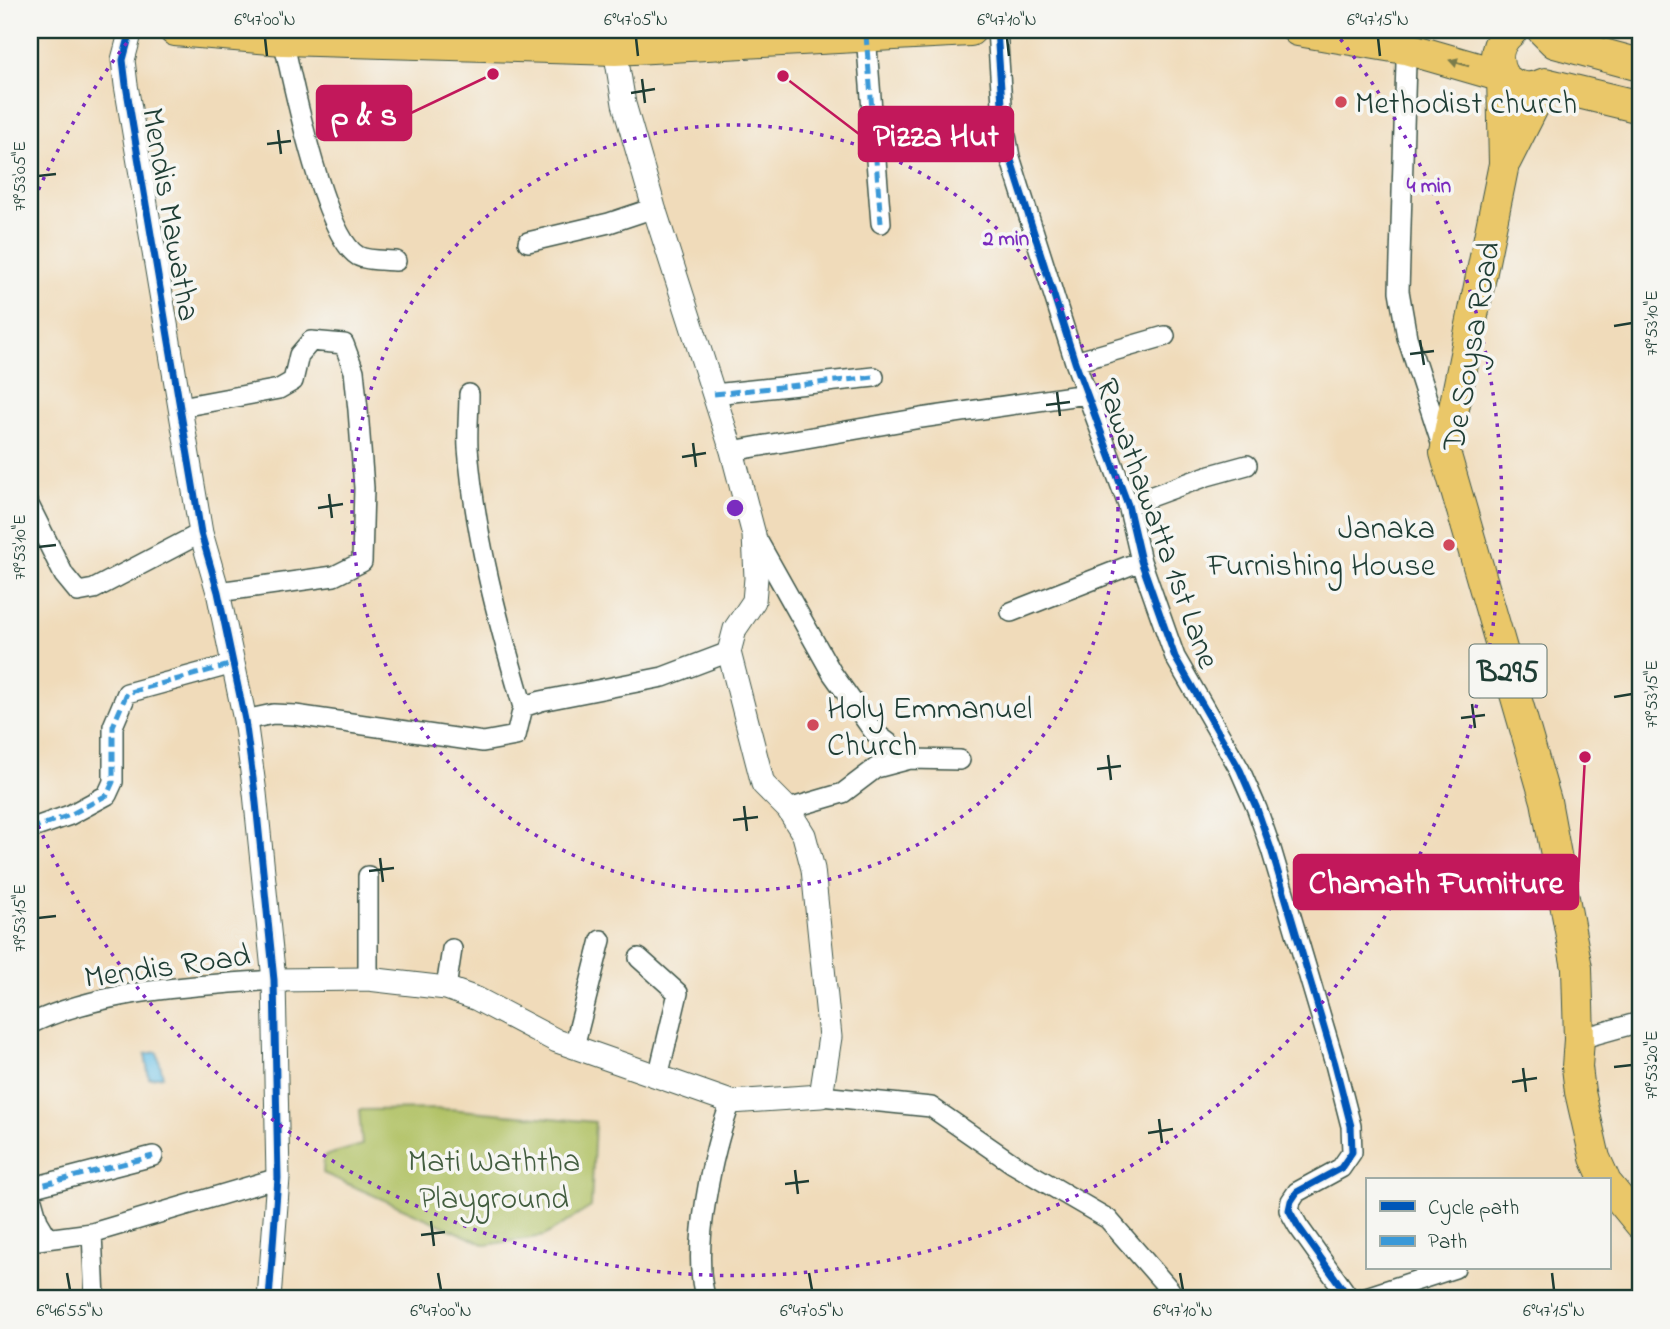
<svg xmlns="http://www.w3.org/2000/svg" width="1670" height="1329" viewBox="0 0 1670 1329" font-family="'Indie Flower',sans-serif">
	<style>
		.green { fill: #b0c164; stroke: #687f4c; stroke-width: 2 }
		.water { fill: #6ac1e7; stroke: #447f8e; stroke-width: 2 }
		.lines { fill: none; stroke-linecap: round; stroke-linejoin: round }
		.minor-casing { stroke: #3e5548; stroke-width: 22 }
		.tertiary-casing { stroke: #3e5548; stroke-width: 25 }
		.primary-casing { stroke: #3e5548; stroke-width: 32 }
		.trunk-casing { stroke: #3e5548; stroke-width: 34 }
		.minor { stroke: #fff; stroke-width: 19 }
		.tertiary { stroke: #fff; stroke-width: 23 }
		.primary { stroke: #eac769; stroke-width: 30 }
		.trunk { stroke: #eac769; stroke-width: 32 }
		.quiet { stroke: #3a99d8; stroke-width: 5; stroke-dasharray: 10 5; stroke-linecap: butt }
		.cycleway-casing { stroke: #f6f6f2; stroke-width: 11 }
		.cycleway { stroke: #0057b8; stroke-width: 7 }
		.oneway { fill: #7a7b4c }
		.ticks { fill: none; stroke: #1f3d34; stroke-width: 2.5 }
		.ring { fill: none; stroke: #7b2cbf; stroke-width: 3.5; stroke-dasharray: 3.5 7 }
		.poi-dot { fill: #d1495b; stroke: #f6f6f2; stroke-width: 2.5 }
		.labels { text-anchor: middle; stroke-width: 7; stroke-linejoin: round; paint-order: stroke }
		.shield { fill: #f6f6f2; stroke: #60746d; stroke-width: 2 }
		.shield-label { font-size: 30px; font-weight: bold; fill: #1f3d34 }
		.poi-label { font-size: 32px; fill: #1f3d34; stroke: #f6f6f2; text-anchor: start }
		.street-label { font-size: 32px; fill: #1f3d34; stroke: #f6f6f2 }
		.park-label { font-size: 32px; fill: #435e40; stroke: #f6f6f2 }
		.centre { fill: #7b2cbf; stroke: #f6f6f2; stroke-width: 3.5 }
		.ring-label { font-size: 21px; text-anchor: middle; font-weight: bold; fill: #7b2cbf; stroke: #f6f6f2; stroke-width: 7; stroke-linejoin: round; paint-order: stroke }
		.leader { fill: none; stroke: #c2185b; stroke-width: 2.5 }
		.callout-dot { fill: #c2185b; stroke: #f6f6f2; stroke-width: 2.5 }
		.callout { fill: #c2185b; stroke: #c2185b; stroke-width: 2.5 }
		.callout-label { font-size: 33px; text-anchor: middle; font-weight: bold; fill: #fff }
		.neatline { fill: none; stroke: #1f3d34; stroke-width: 2.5 }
		.ticks-label { font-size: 18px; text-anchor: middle; fill: #1f3d34 }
	</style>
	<rect width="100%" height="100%" fill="#f6f6f2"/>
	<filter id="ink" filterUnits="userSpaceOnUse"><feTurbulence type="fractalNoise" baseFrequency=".0143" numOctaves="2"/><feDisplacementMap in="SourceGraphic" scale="14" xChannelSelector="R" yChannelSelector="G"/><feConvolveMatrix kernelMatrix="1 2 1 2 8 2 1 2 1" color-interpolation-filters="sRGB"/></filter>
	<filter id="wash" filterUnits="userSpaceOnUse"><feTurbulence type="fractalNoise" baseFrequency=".00686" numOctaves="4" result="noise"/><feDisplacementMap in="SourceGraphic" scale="28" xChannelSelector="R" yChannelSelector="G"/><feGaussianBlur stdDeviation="1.57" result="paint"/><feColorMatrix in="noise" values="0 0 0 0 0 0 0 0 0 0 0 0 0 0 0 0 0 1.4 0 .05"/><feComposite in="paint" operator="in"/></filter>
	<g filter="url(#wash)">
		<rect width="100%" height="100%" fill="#f0dbba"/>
		<path class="green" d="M449 1109 595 1122 591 1207 544 1236 486 1245 323 1173 324 1156 362 1145 359 1110Z"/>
		<path class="water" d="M157 1052 163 1076 149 1078 145 1054Z"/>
	</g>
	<g filter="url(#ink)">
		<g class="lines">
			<defs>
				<path id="minor" d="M997 30 1003 119 1010 157 1075 362 1128 505 1141 561 1175 657 1240 770 1257 809 1271 849 1335 1064 1351 1126 1352 1152 1341 1168 1297 1192 1291 1201 1289 1210 1298 1226 1350 1299
					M1407 30 1399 291 1407 337 1443 448
					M866 35 881 223
					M283 39C292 80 324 236 358 256 368 261 385 260 396 261
					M528 242 609 223 654 208
					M1075 362 1165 336
					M469 394C469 412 467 430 468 448 475 537 498 622 523 707
					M714 394 874 377
					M181 407 279 389 293 381 299 355 311 341 344 344 354 371 358 410 364 488 362 562 334 576 218 592
					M732 451 921 418 1086 394
					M1128 505 1207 476 1247 465
					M30 507 64 575 78 592 94 589 201 533
					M755 536 832 673 874 732 910 759 960 760
					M1011 612 1141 561
					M245 720 273 714 295 715 483 742 516 736 523 707 541 701 663 677 729 652
					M788 809 843 793 876 768 910 759
					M30 829 70 815 107 795 113 782V726L127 693 233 664
					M368 876V979
					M639 958 678 993 658 1077
					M446 988 452 949
					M30 1024C103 989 195 986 274 980
					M1579 1039 1640 1022
					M574 1047 601 940
					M821 1096 931 1107 1012 1163 1108 1219 1170 1290 1156 1299
					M30 1188 153 1156
					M30 1193 38 1221 48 1238
					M92 1233 95 1299
					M30 1241 92 1233 278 1178
					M706 1299C690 1251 713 1149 731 1102
					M1360 1299 1455 1268"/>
				<path id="tertiary" d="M131 30 123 60 126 85 201 533 218 592 245 720 255 793 274 980 278 1178 269 1299
					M274 980 368 979 446 988 477 999 557 1041 731 1102 821 1096 830 1037 813 869 804 835 788 809 763 784 729 652 735 629 754 601 756 578 754 535 732 451 654 208 624 104 615 49 606 30"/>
				<path id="primary" d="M1502 76 1504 164 1445 452 1546 801 1577 968 1579 1039 1577 1067 1580 1092 1595 1158 1605 1180
					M1506 161 1545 84
					M1609 1186 1640 1224"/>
				<path id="trunk" d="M175 30 283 39 615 49 970 30
					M1298 30 1405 48 1502 76C1514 89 1529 92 1545 84L1640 107
					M1543 30 1555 42 1640 65
					M1502 76C1493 59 1496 43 1511 31"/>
			</defs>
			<use href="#minor" class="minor-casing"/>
			<use href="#tertiary" class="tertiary-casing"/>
			<use href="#primary" class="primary-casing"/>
			<use href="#trunk" class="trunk-casing"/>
			<use href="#minor" class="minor"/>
			<use href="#tertiary" class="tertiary"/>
			<use href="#primary" class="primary"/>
			<use href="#trunk" class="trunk"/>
			<path class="quiet" d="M866 35 881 223
				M714 394 874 377
				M30 829 70 815 107 795 113 782V726L127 693 233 664
				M30 1188 153 1156"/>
			<defs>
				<path id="cycleway" d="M131 30 123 60 126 85 201 533 218 592 245 720 255 793 274 980 278 1178 269 1299
					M997 30 1003 119 1010 157 1075 362 1128 505 1141 561 1175 657 1240 770 1257 809 1271 849 1335 1064 1351 1126 1352 1152 1341 1168 1297 1192 1291 1201 1289 1210 1298 1226 1350 1299"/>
			</defs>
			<use href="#cycleway" class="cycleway-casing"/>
			<use href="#cycleway" class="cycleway"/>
		</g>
		<defs><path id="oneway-solid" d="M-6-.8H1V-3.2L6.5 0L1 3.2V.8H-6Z" transform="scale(1.75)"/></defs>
		<use class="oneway" href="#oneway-solid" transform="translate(1459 63) rotate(-164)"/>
	</g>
	<path class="ticks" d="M265 38 267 56M636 38 638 56M1007 38 1009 56M1378 38 1380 56M642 79 645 103M631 93 655 89M278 130 281 154M267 144 291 141M38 176 56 174M1614 326 1632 323M1420 340 1424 365M1410 354 1434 351M1057 392 1060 416M1046 405 1070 402M693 443 696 467M682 457 706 453M329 494 332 518M318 508 343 504M38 547 56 545M1614 697 1632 694M1472 704 1475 728M1461 718 1485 715M1108 755 1111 780M1097 769 1121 766M744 806 747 831M733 820 758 817M380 858 383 882M369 871 394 868M38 918 56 916M1614 1067 1632 1065M1523 1068 1526 1092M1512 1082 1537 1078M1159 1119 1162 1143M1148 1133 1173 1129M795 1170 798 1194M785 1184 809 1181M431 1221 434 1246M421 1235 445 1232M67 1273 70 1290M438 1273 441 1290M809 1273 812 1290M1180 1273 1183 1290M1552 1273 1554 1290"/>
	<g class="ring">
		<circle cx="735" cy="508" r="383"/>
		<path d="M30 209A766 766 0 0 1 136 31M1334 31A766 766 0 1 1 30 807"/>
	</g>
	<g class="poi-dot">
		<circle cx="1341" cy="102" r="7"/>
		<circle cx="1449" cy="545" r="7"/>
		<circle cx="813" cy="725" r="7"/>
	</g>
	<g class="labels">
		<rect class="shield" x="1469.5" y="644.5" width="77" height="53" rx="5"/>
		<g class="shield-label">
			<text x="1508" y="681">B295</text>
		</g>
		<g class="poi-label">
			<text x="1355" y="113">Methodist church</text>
			<text x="1435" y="538" text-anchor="end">Janaka<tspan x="1435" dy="37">Furnishing House</tspan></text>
			<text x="827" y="718">Holy Emmanuel<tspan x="827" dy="37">Church</tspan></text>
		</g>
		<g class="street-label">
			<text transform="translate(172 214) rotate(80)" y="11">Mendis Mawatha</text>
			<text transform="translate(1470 346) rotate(-80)" y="11">De Soysa Road</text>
			<text transform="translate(1159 523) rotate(70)" y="11">Rawathawatta 1st Lane</text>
			<text transform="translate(167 965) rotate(-8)" y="11">Mendis Road</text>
		</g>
		<g class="park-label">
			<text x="494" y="1171">Mati Waththa<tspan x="494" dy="37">Playground</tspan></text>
		</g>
	</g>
	<circle cx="735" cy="508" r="10" class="centre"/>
	<g class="ring-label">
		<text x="1429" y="192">4 min</text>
		<text x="1006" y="245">2 min</text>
	</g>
	<path class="leader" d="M493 74L411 113M783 76L859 134M1585 757L1578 882"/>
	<g class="callout-dot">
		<circle cx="493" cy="74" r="7"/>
		<circle cx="783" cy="76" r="7"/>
		<circle cx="1585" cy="757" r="7"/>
	</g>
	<g class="callout">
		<rect x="317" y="86" width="94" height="54" rx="7"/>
		<rect x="859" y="107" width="154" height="54" rx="7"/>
		<rect x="1294" y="855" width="284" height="54" rx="7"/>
	</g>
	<g class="callout-label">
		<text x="364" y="125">p &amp; s</text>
		<text x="936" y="146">Pizza Hut</text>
		<text x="1436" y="893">Chamath Furniture</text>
	</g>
	<rect width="1670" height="1329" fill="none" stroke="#f6f6f2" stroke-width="77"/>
	<rect x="1366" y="1178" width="245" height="91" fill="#f6f6f2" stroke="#a0aca6" stroke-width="2"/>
	<rect x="1380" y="1201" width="35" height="10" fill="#0057b8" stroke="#a0aca6" stroke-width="2"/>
	<text x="1428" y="1214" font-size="21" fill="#1f3d34">Cycle path</text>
	<rect x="1380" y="1236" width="35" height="10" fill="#3a99d8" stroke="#a0aca6" stroke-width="2"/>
	<text x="1428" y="1248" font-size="21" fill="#1f3d34">Path</text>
	<rect x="38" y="38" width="1594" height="1252" class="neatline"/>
	<g class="ticks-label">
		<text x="265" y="25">6°47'00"N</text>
		<text x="636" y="25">6°47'05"N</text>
		<text x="1007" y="25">6°47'10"N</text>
		<text x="1378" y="25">6°47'15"N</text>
		<text transform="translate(19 176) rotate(-90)" y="6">79°53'05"E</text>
		<text transform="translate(1651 323) rotate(-90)" y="6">79°53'10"E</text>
		<text transform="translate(19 547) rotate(-90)" y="6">79°53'10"E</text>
		<text transform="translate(1651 694) rotate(-90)" y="6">79°53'15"E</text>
		<text transform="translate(19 918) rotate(-90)" y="6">79°53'15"E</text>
		<text transform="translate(1651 1065) rotate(-90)" y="6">79°53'20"E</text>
		<text x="70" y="1316">6°46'55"N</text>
		<text x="441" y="1316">6°47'00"N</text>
		<text x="812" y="1316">6°47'05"N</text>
		<text x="1183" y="1316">6°47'10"N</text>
		<text x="1554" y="1316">6°47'15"N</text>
	</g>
</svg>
